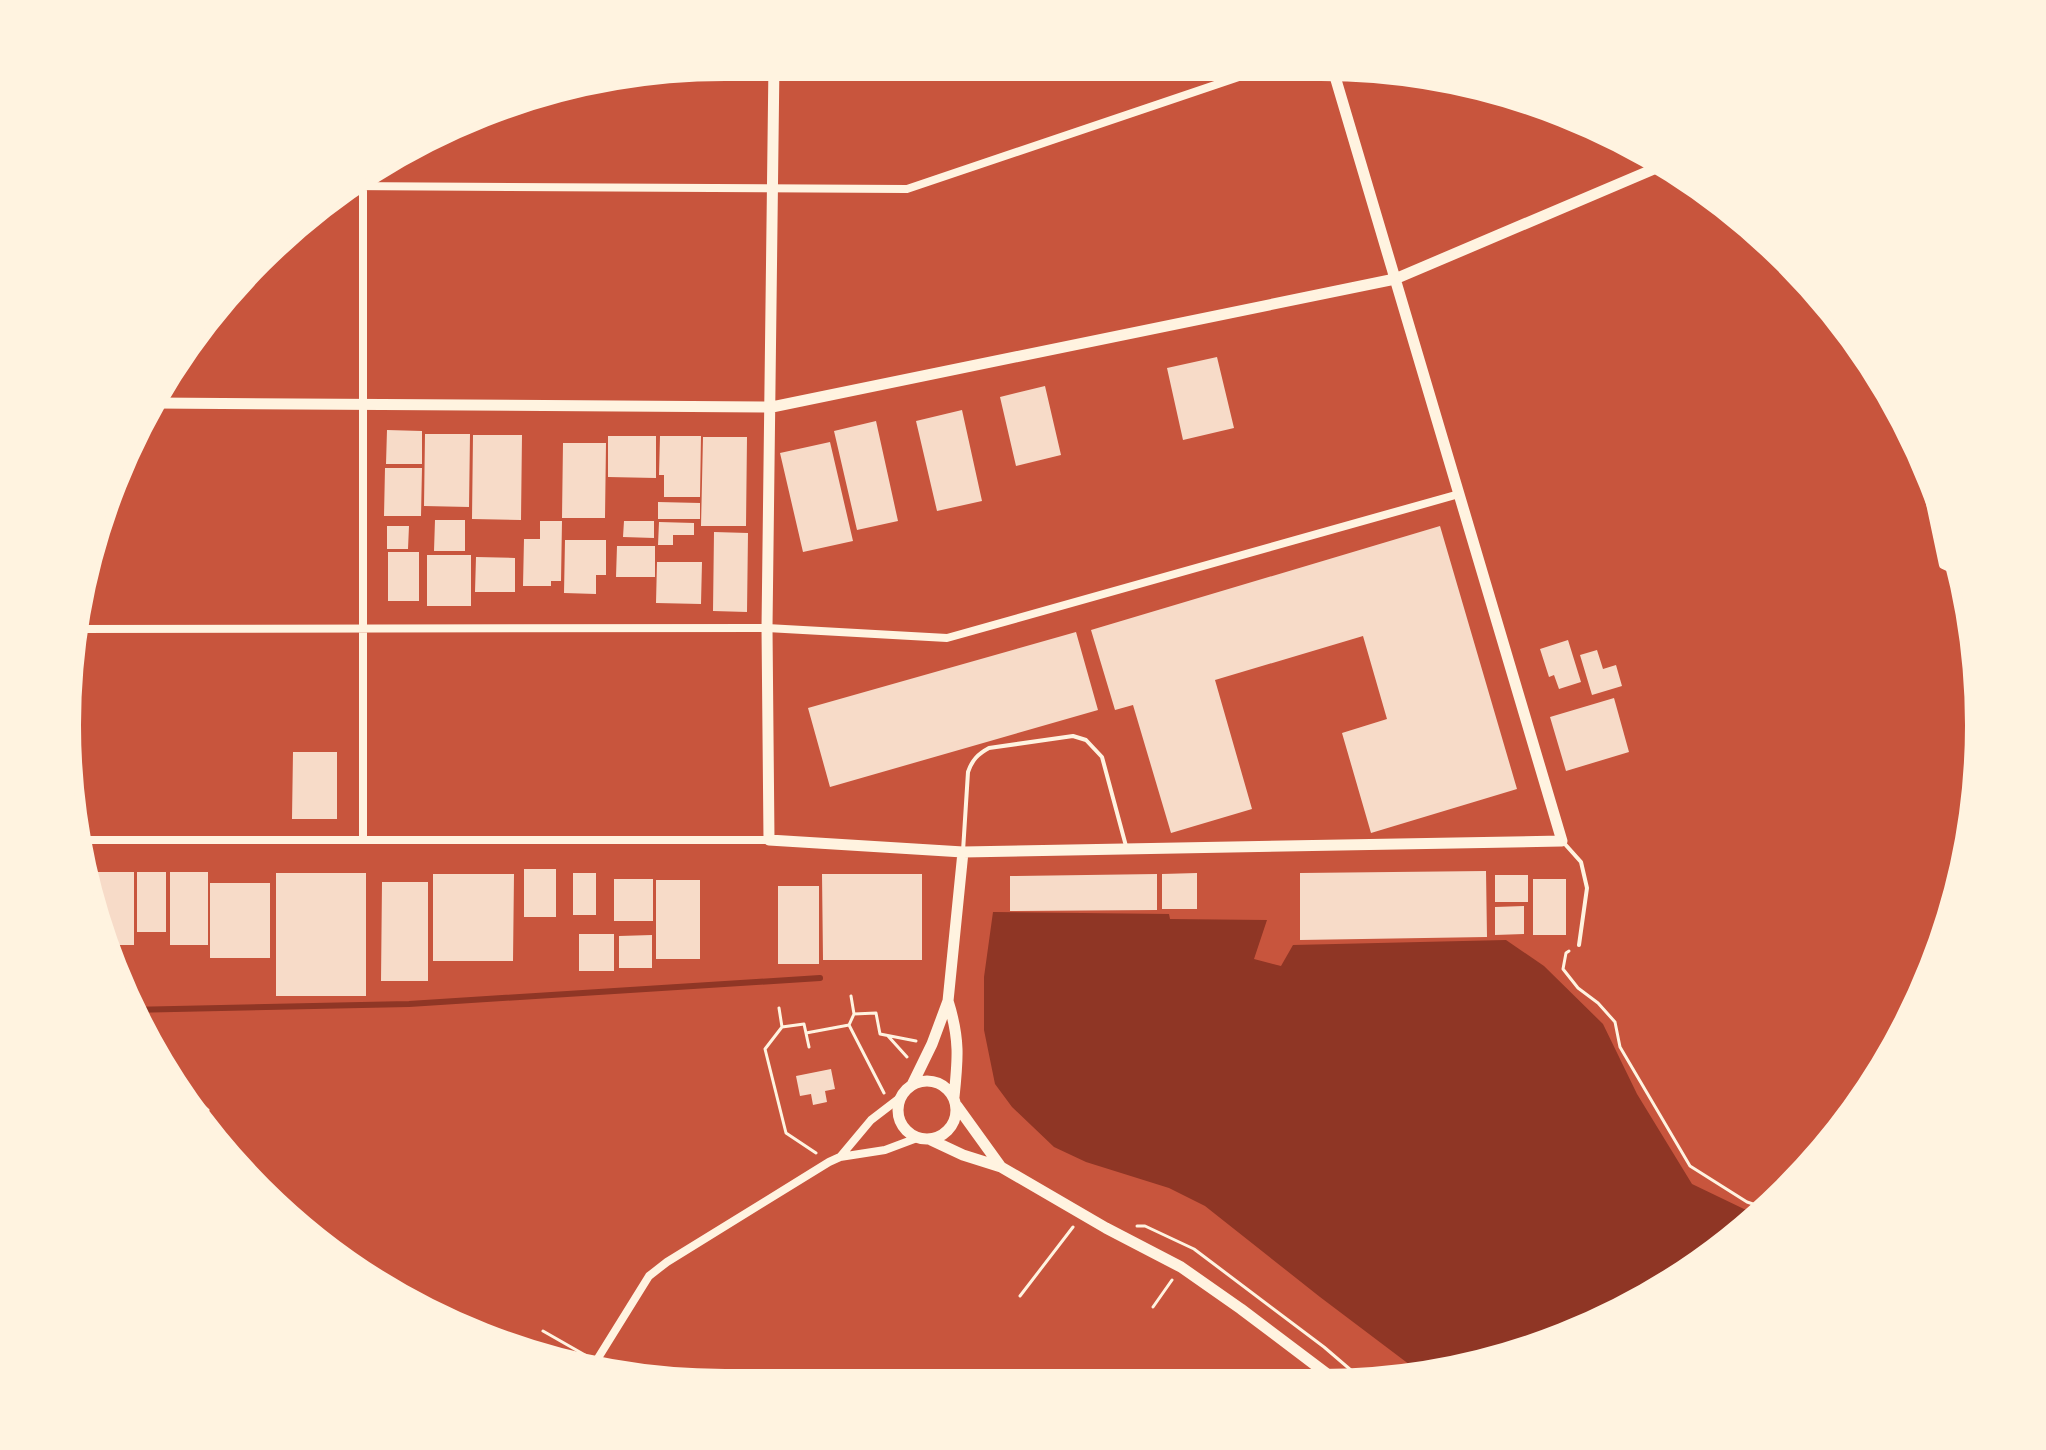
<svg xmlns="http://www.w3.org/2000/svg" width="2046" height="1450" viewBox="0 0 2046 1450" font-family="'Nunito Sans',sans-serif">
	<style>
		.water { fill: #8f3625 }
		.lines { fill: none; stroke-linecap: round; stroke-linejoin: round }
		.stream { stroke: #8f3625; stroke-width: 6 }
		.building { fill: #f7dbc8 }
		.path { stroke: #fff3e0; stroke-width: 3 }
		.service { stroke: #fff3e0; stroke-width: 4 }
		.minor { stroke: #fff3e0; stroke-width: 8 }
		.tertiary { stroke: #fff3e0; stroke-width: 11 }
		.rim { fill: none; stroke: #fff3e0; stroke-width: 10 }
	</style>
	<rect width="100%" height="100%" fill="#c8553d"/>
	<path class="water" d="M993 912 1169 914 1170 919 1267 920 1254 959 1281 966 1293 945 1506 940 1544 966 1603 1024 1637 1094 1692 1184 1744 1209 1766 1215 1758 1223 1614 1320 1426 1377 1320 1297 1205 1206 1169 1188 1086 1162 1054 1147 1012 1107 995 1084 984 1030V977Z"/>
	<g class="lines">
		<path class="stream" d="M128 1010 409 1004 820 978"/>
	</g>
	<path class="building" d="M1217 357 1234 428 1183 440 1167 368Z
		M1045 386 1061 455 1016 466 1000 397Z
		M962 410 982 501 937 511 916 421Z
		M876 421 898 521 857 530 834 431Z
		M387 430 422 431V464H386Z
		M425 434H470L469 507 424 506Z
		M473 435H522L521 520 472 519Z
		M608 436H656V478L608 477Z
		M660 436H701L700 497H664V475H659Z
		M703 437H747L746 526H701Z
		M830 442 853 541 803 552 780 453Z
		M563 443H606L605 518H562Z
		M385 468H422L421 516H384Z
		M658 502 700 503V519H658Z
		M435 520H465V551H434Z
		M540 521H562L561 581H551V586H523L524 539H540Z
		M624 521H654V538L623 537Z
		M659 522 694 523V535H673V545H658Z
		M387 526H409L408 549H387Z
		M1440 526 1517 789 1371 833 1342 733 1387 719 1363 636 1215 680 1252 809 1171 833 1133 705 1115 710 1091 630Z
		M714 532 748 533 747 612 713 611Z
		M565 540H606V575H596V594L564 593Z
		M617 546H655V577H616Z
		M388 552H419V601H388Z
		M427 555H471V606H427Z
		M476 557 515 558V592H475Z
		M657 562H702L701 604 656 603Z
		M1076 632 1098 710 830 787 808 708Z
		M1568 640 1581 682 1559 689 1554 675 1549 677 1540 649Z
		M1597 650 1603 669 1616 665 1622 686 1592 695 1580 655Z
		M1614 698 1629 752 1566 771 1550 717Z
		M293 752H337V819H292Z
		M524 869H556V917H524Z
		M1486 871 1487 937 1300 940V873Z
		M93 872H134V945H106L93 909Z
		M137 872H166V932H137Z
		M170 872H208V945H170Z
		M276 873H366V996H276Z
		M573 873H596V915H573Z
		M1197 873V909H1162V874Z
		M433 874H514L513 961H433Z
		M822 874H922V960H823Z
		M1157 874V910L1010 911V876Z
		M1495 875H1528V902H1495Z
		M614 879H653V921H614Z
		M1533 879H1566V935H1533Z
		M656 880H700V959H656Z
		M382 882H428V981H381Z
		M210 883H270V958H210Z
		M778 886H819V964H778Z
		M1524 906V934L1495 935V907Z
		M579 934H614V971H579Z
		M652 935V968H619V936Z
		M831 1069 835 1089 825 1091 827 1102 813 1105 811 1094 800 1096 796 1076Z"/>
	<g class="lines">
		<path class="path" d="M1569 951 1566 953 1563 969 1578 988 1598 1003 1615 1022 1620 1047 1690 1166 1747 1202 1771 1210
			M851 996 854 1014 849 1025 884 1093
			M779 1008 782 1027
			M854 1014 876 1013 880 1034 916 1041
			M806 1033 849 1025
			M888 1036 907 1057
			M809 1047 804 1024 782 1027 765 1049 786 1133 816 1153
			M166 1071 208 1110
			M1137 1226H1145L1194 1249 1324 1347 1366 1383
			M1020 1296 1073 1227
			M1153 1307 1172 1280
			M543 1331 585 1355"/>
		<path class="service" d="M1564 843 1581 862 1587 888 1579 945
			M963 851 968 772C972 760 978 754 989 748L1073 736 1086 740 1102 757 1126 846"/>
		<path class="minor" d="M343 186 907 189 1283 62
			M363 186V839
			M1917 442 1943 565 1964 575
			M70 629 767 628 947 638 1459 494
			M74 840H769
			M840 1157 871 1120 901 1097
			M590 1371 649 1276 667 1262 829 1162 840 1157 885 1150 917 1138"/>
		<path class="tertiary" d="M774 62 767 628 769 840 963 852 1562 841 1331 63
			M155 403 772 407 1395 279 1668 163
			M948 1001C960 1039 958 1059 954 1097
			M898 1110a29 29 0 1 1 58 0a29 29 0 1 1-58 0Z
			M912 1085 932 1044 948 1001 963 852
			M957 1106 1001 1167
			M931 1140 963 1155 1001 1167 1106 1228 1181 1267 1241 1309 1339 1383"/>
	</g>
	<path d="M0 0H2046V1450H0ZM725 76H1321A649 649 0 0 1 1970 725V725A649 649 0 0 1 1321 1374H725A649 649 0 0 1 76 725V725A649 649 0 0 1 725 76Z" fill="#fff3e0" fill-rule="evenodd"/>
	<path class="rim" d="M725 76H1321A649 649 0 0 1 1970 725V725A649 649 0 0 1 1321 1374H725A649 649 0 0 1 76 725V725A649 649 0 0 1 725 76Z"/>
</svg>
